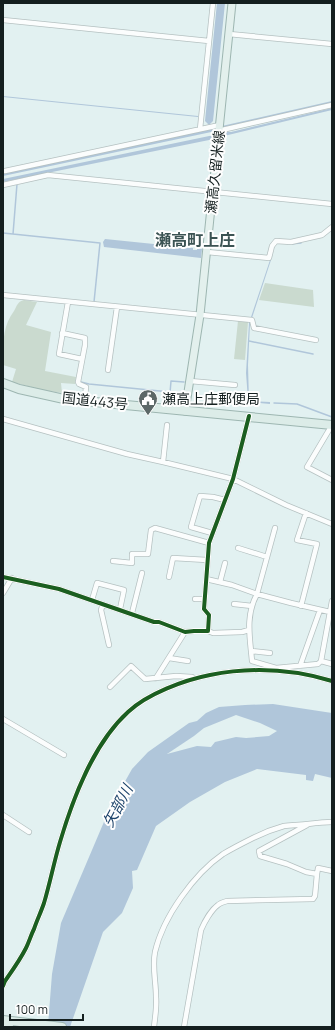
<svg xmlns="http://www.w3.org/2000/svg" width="335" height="1030" viewBox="0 0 335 1030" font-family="Manrope,'Noto Sans JP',sans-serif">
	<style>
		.green { fill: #cadacf }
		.water { fill: #b0c6da; fill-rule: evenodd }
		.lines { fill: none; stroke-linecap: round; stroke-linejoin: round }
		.stream { stroke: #b0c6da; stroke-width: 1.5 }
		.minor-casing { stroke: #b5c1c1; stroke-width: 6 }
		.primary-casing { stroke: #9db6b1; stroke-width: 9 }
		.trunk-casing { stroke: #9db6b1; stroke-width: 10 }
		.minor { stroke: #fbfdfd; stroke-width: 4.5 }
		.primary { stroke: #e3f0ed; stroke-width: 7 }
		.trunk { stroke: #dcece8; stroke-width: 8 }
		.cycleway-casing { stroke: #fefefe; stroke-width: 6 }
		.cycleway { stroke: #1b5e20; stroke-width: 4 }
		.labels { text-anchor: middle; stroke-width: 4; stroke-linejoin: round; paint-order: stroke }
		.street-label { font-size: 14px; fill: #141f1f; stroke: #fefefe }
		.poi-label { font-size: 14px; fill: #141f1f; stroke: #fefefe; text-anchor: start }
		.water-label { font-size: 15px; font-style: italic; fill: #1e446b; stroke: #fefefe }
		.quarter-label { font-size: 16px; font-weight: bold; fill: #3b5353; stroke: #fefefe }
	</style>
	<rect width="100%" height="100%" fill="#e2f1f1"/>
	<path class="green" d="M265 283 313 290 314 307 259 300Z
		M24 300 37 302 26 325 51 332 45 371 76 377 75 384 61 383 62 393 43 390 12 382 16 369 3 365C3 345 2 327 14 311 17 306 17 302 24 300Z
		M238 321 248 322 245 360 234 359Z"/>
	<path class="water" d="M217 3H225L213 121 209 125 205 121Z
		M3 96 198 116V117L3 97Z
		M332 101V104L216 131 3 176V173L213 128Z
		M332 108V110L224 136 225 132H231Z
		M214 135V139L3 182V179Z
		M105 239 193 248V250H197V248L202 249 201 258 104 247 103 242Z
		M270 260H271L250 324 248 365 249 401 270 402V404L250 402H242V401L248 400 246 373 249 323Z
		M273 704 332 713V778L315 774 313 781 306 780V775L257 769 225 782 190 802 156 826 137 870 132 871 133 888 122 913 103 932 70 1027H46L48 1025 52 974 61 923 109 810 121 793 123 785 132 769 148 752 189 723 197 721 206 713 219 707 245 705ZM236 715 260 723 277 731 269 736 246 738 236 737 215 742 211 747 197 746 167 754 194 736 204 728Z"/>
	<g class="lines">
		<path class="stream" d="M3 233 100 243 94 302
			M13 234 17 184
			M290 244 301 243
			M249 341 313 354
			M81 382 89 384 170 392
			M274 403 297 404 332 417
			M169 405 171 381 184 382"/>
		<defs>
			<path id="minor" d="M3 20 209 41
				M229 34 332 44
				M200 129 213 3
				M222 130 332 105
				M3 171H5L220 125
				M3 185 48 175 332 204
				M207 252 269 258 272 246 276 241 291 242 322 235 332 227
				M3 295 252 320 254 328 316 340
				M68 302 59 354 82 359
				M62 333 85 338V345L78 382 79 384 86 387 85 398
				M108 370 117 307
				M190 381 235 385
				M3 419 127 454 163 462 233 479 286 505 332 524
				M332 425 307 467 332 480
				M163 462 167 425
				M275 528 257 594C245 616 250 638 252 661L276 668V671
				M212 533 191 527 200 496 213 497 225 500
				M238 548 267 557
				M113 561 132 563V554H148L151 530 155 528 209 543
				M3 577 59 589 154 622H159L185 632 194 631H208L209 615 204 609 209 543 233 479 249 416
				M169 577 173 558 207 560
				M206 579 232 585 257 594 291 603 330 612
				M220 582 225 563
				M3 593 12 578
				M195 599H205
				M92 600 97 583 124 590 120 609
				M103 604 101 610 109 645
				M234 604 252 606
				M301 606 317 544 297 540 306 513
				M132 613 142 573
				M208 631 213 633 242 632 249 630
				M251 651 270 653
				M169 658 188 661
				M321 661 332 664
				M300 666 320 610
				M276 668 318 664 321 661 332 601
				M156 678 185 632
				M110 687 131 666 145 679 176 676 192 677
				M3 719 64 755
				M3 815 29 832
				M307 825 259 851 260 856 287 864 306 872 317 874
				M3 986 5 981C12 971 20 960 26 948 29 942 31 935 34 929 37 920 41 912 44 903 50 883 54 862 60 842 73 798 93 744 128 712 147 694 184 680 210 675 250 667 292 669 332 681
				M154 1027C155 1017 157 1007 156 997 156 981 152 967 155 952 163 917 194 874 223 854 233 848 243 843 253 838 263 833 273 829 284 826 292 825 300 825 308 824 316 823 324 822 332 822
				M184 1027 201 930C204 923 211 910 218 905 220 903 224 902 227 901L313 899 315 896 317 874 318 868 332 871"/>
			<path id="primary" d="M185 411 200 315 232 3"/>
			<path id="trunk" d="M3 383 19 389 64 399 332 425
				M3 1020 62 1027
				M3 1026 9 1027"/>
		</defs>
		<use href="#minor" class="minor-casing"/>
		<use href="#primary" class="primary-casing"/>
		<use href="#trunk" class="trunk-casing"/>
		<use href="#minor" class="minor"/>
		<use href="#primary" class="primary"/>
		<use href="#trunk" class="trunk"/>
		<defs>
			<path id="cycleway" d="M3 577 59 589 154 622H159L185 632 194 631H208L209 615 204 609 209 543 233 479 249 416
				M3 986 5 981C12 971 20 960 26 948 29 942 31 935 34 929 37 920 41 912 44 903 50 883 54 862 60 842 73 798 93 744 128 712 147 694 184 680 210 675 250 667 292 669 332 681"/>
		</defs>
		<use href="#cycleway" class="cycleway-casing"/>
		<use href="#cycleway" class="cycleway"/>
	</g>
	<defs>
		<symbol id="civic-pin" viewBox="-11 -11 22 30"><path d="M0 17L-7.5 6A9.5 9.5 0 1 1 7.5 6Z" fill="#5c6868" stroke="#fefefe"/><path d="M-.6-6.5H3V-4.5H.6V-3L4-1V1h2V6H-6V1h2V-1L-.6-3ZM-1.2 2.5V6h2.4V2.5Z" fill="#fff"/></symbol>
	</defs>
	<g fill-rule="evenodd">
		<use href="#civic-pin" x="137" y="388" width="22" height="30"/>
	</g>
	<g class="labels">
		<g class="street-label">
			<text transform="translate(215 172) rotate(-84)" y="5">瀬高久留米線</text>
			<text transform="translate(95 401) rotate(6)" y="5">国道443号</text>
		</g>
		<g class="poi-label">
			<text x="162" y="404">瀬高上庄郵便局</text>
		</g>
		<g class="water-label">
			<text transform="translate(118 806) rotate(-62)" y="5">矢部川</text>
		</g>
		<g class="quarter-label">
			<text x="195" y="246">瀬高町上庄</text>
		</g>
	</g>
	<rect width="335" height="1030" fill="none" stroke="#141f1f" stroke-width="8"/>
	<path d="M10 1014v6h73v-6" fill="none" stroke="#141f1f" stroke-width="2"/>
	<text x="16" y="1014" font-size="12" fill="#141f1f" stroke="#fefefe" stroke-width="3" paint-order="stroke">100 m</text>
</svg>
